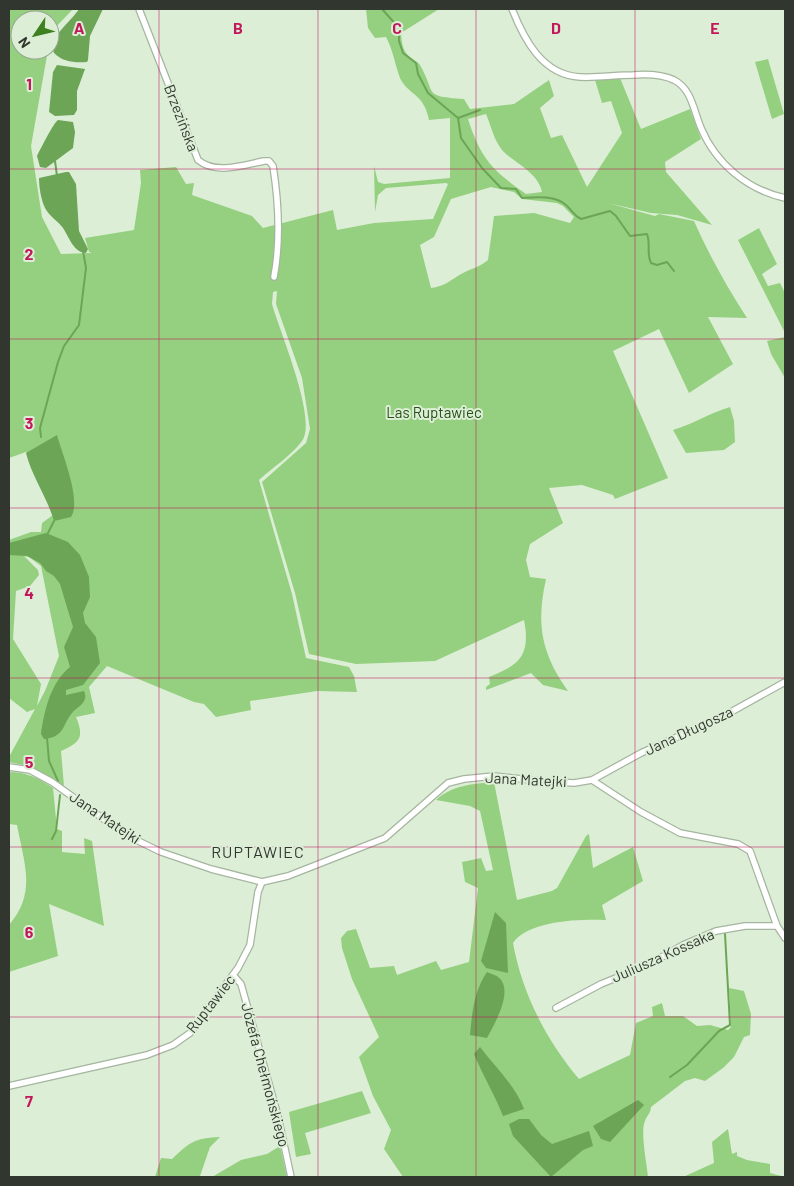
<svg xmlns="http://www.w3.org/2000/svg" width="794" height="1186" viewBox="0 0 794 1186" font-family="Barlow,sans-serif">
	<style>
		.green { fill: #94d07f; fill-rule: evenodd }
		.water { fill: #6ba555 }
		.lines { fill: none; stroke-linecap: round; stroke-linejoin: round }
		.stream { stroke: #6ba555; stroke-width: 2 }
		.street-casing { stroke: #a5b59f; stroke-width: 8 }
		.street { stroke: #fff; stroke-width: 5.5 }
		.grid { fill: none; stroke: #c2185b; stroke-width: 1; stroke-opacity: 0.55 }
		.labels { text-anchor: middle; stroke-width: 4; stroke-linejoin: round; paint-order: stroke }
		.street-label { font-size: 15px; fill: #31372e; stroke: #ddeed7 }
		.park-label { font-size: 15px; fill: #284f17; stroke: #ddeed7 }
		.neighbourhood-label { font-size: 16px; letter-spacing: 1px; fill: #31372e; stroke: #ddeed7 }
		.grid-label { font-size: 16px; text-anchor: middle; font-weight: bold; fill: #c2185b; stroke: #ddeed7; stroke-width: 4; stroke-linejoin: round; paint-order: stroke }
	</style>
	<rect width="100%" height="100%" fill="#ddeed7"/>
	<path class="green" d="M9 9H73L52 31 50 41V20H20V50H48L31 146 42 217 61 254 92 253 89 252 85 238 134 230 141 183 140 170 176 167 186 184 194 183 192 195 252 216 263 228 333 210 337 230 374 223 433 219 448 184 446 183 386 188 378 195 375 212 374 166 378 182 384 184 450 178V118L429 120C424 93 408 95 400 78 395 65 393 50 386 37L375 38 368 28 366 9H439L401 33C402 43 402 51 411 58 414 60 418 62 420 65 437 95 422 96 464 99L470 109 514 104 549 80 554 96 540 108 551 138 562 135 587 187 622 133 611 101 602 103 595 80 620 78 641 129 690 109 701 139 665 162 666 172 712 225 677 215 651 213 608 203 655 216 659 214 694 221C709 255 727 287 747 318L708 317 733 364 689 393 659 329 613 351 668 478 615 499 613 495 582 485 549 488 563 523 530 544 526 560 530 577 546 579C536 624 541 653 568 691L543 685 531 673 486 690V687L490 684 489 677C519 665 531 656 524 620L435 661 356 664 309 654 295 593 262 482 306 443 310 429 302 378 276 304 277 291 273 292 272 304C279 330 318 420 302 441 291 456 272 468 259 480L292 594 306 658 349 667 354 676 357 692 317 691 250 701 251 710 216 717 204 704 194 702 107 666 89 687 95 713 76 717C85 738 79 743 61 751L64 786 32 767 9 762V757L35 709 27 712 9 698V540L31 532H41L42 523 53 515 31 456 26 452 9 458ZM486 114C491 126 494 140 502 150 514 163 538 172 542 192L526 194C492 170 481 159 468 119ZM491 187 514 192 522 199 557 203 563 206 574 217 570 223 534 213 494 216 488 260C480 267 473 268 463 273 452 279 444 287 431 288L420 245 434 237 451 199ZM24 556 29 557 41 566 59 656 45 691 37 706 41 684 13 639 16 591 30 586 39 575 38 570Z
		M768 59 784 114 772 119 755 62Z
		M759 228 777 264 762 274 768 286 780 283 785 293V333L738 240Z
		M785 337V378L771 354 767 341Z
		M730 407 734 421 735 442 724 450 686 453 673 430C693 424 710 413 730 407Z
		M9 772C26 772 39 778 53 788L57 829 62 831V852L85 854 84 838 92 841 104 926 49 904 58 956 9 972V925C37 893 24 863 17 825L9 824Z
		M494 782 517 900 552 891 557 888 586 836 589 834 593 868 633 847 643 881 602 905 606 920C581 919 529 920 513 943 522 993 546 1040 579 1079L630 1055 636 1023 653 1016 652 1007 662 1003 665 1016H683L697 1026 710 1025 728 1030 731 1027 729 988 744 991 751 1014 750 1035 744 1037 734 1057 723 1068 705 1081 695 1078 685 1081 651 1107C650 1115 647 1115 645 1121 640 1131 647 1165 648 1177H403L384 1149 391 1130 373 1096 359 1057 379 1037 352 979 342 948 341 938 347 931 356 929 370 968 394 966 397 975 436 961 441 970 469 962 478 888 465 882 462 862 481 858 486 871 493 870 480 811 470 806 436 800C452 785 473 784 494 782Z
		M362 1091 371 1113 305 1133 311 1154 296 1157 289 1112Z
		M728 1129 732 1154 737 1152V1156L747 1160 770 1164V1173L785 1177H683L714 1163 712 1142Z
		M220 1137 210 1147 200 1176 155 1177 161 1158 172 1159C190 1142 195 1138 220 1137Z
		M280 1146 287 1177H212L241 1160 267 1154Z"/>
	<path class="water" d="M79 9H103L90 36 88 60 87 62C74 63 63 62 54 53 47 38 71 22 79 9Z
		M57 65 85 69 77 91V110L74 115 55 116 49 112 53 72Z
		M58 120 73 122 75 132 73 148 46 168 40 167 37 156C40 150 54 122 58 120Z
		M66 172H69L76 184 79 231 88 249 86 253C74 253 69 237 63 228 58 221 49 216 45 208 41 200 39 187 39 178Z
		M57 435C62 454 82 500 71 517L54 521C47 497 32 477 26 453Z
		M46 533 68 542 80 555 89 577 90 597 83 613 85 623 96 637 100 663 83 685 66 690V695L84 691C89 703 78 706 72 713 62 725 65 737 44 739L41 734C44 711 51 682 70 667L64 647 73 627 60 584 54 576 46 571 40 563 27 556 9 555V543Z
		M495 912 506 923 508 973 486 968 481 961Z
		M487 972C491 974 496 975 498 977 515 989 494 1025 487 1038L470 1035C472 1013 474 991 487 972Z
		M480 1047C495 1067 515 1085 524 1109L503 1116C495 1095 483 1076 474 1054Z
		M638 1100 644 1105 610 1142 601 1139 593 1126Z
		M519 1119H529L541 1135 552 1144 589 1131 593 1146 583 1150 551 1177 513 1136 509 1124Z"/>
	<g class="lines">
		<path class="stream" d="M382 9 399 28V41L403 53 416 63 418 74 428 93 458 118 461 138 482 168 501 188 516 189 522 198C536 197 555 195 566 205 572 210 573 215 581 219L610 211 616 216 630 236 647 234C651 244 646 253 651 263L657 265 667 262 674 271
			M458 118 480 110
			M55 161 57 176
			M41 437 40 428 58 362 64 346 79 325 86 268 83 251
			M47 535 54 521
			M47 738 49 761 58 781
			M52 839 56 831 60 795
			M670 1077 687 1065 719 1031 730 1025 725 934"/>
		<defs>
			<path id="street" d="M139 9 198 160C216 175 243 165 264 161H269L273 166C279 204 281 239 274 277
				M512 9C524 39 542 75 580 77 597 78 616 75 633 75 647 74 661 74 674 80 692 89 694 112 701 128 716 164 748 190 785 198
				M9 767 30 770 52 782 126 835 161 852 211 869 262 882 288 876 385 838 448 783 464 779 494 776 540 781 574 783 592 780 641 812 680 833 738 844 750 851 777 926 785 938
				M592 780 641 753 722 717 785 682
				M233 975 241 984 278 1116 291 1177
				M556 1008 601 984 648 965 683 945 716 931 745 926H777
				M9 1086 147 1055 173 1045 190 1033 238 968 250 945 258 892 262 882"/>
		</defs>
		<use href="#street" class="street-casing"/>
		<use href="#street" class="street"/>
	</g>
	<path class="grid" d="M159 9V1177M318 9V1177M476 9V1177M635 9V1177M9 169H785M9 339H785M9 508H785M9 678H785M9 847H785M9 1017H785"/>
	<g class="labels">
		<g class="street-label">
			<text transform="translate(181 118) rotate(69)" y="5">Brzezińska</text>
			<text transform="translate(689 731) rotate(-25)" y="5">Jana Długosza</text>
			<text transform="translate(526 780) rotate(3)" y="5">Jana Matejki</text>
			<text transform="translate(105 818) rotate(34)" y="5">Jana Matejki</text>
			<text transform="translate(663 956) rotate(-24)" y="5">Juliusza Kossaka</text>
			<text transform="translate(211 1004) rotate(-52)" y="5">Ruptawiec</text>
			<text transform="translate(265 1075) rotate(75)" y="5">Józefa Chełmońskiego</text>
		</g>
		<g class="park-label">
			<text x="434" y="418">Las Ruptawiec</text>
		</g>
		<g class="neighbourhood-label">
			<text x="258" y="858">RUPTAWIEC</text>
		</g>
	</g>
	<g class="grid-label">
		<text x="79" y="34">A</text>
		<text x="238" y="34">B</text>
		<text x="397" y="34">C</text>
		<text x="556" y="34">D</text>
		<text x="715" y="34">E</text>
		<text x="29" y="90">1</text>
		<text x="29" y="260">2</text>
		<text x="29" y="429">3</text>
		<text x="29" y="599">4</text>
		<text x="29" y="768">5</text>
		<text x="29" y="938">6</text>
		<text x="29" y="1107">7</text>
	</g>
	<rect width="794" height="1186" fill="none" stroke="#31372e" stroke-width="20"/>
	<g transform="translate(35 35) rotate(235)"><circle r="24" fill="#ddeed7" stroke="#98a593"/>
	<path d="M0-4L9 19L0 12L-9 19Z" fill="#3f8020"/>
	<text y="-8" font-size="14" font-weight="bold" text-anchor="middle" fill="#31372e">N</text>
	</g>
</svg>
